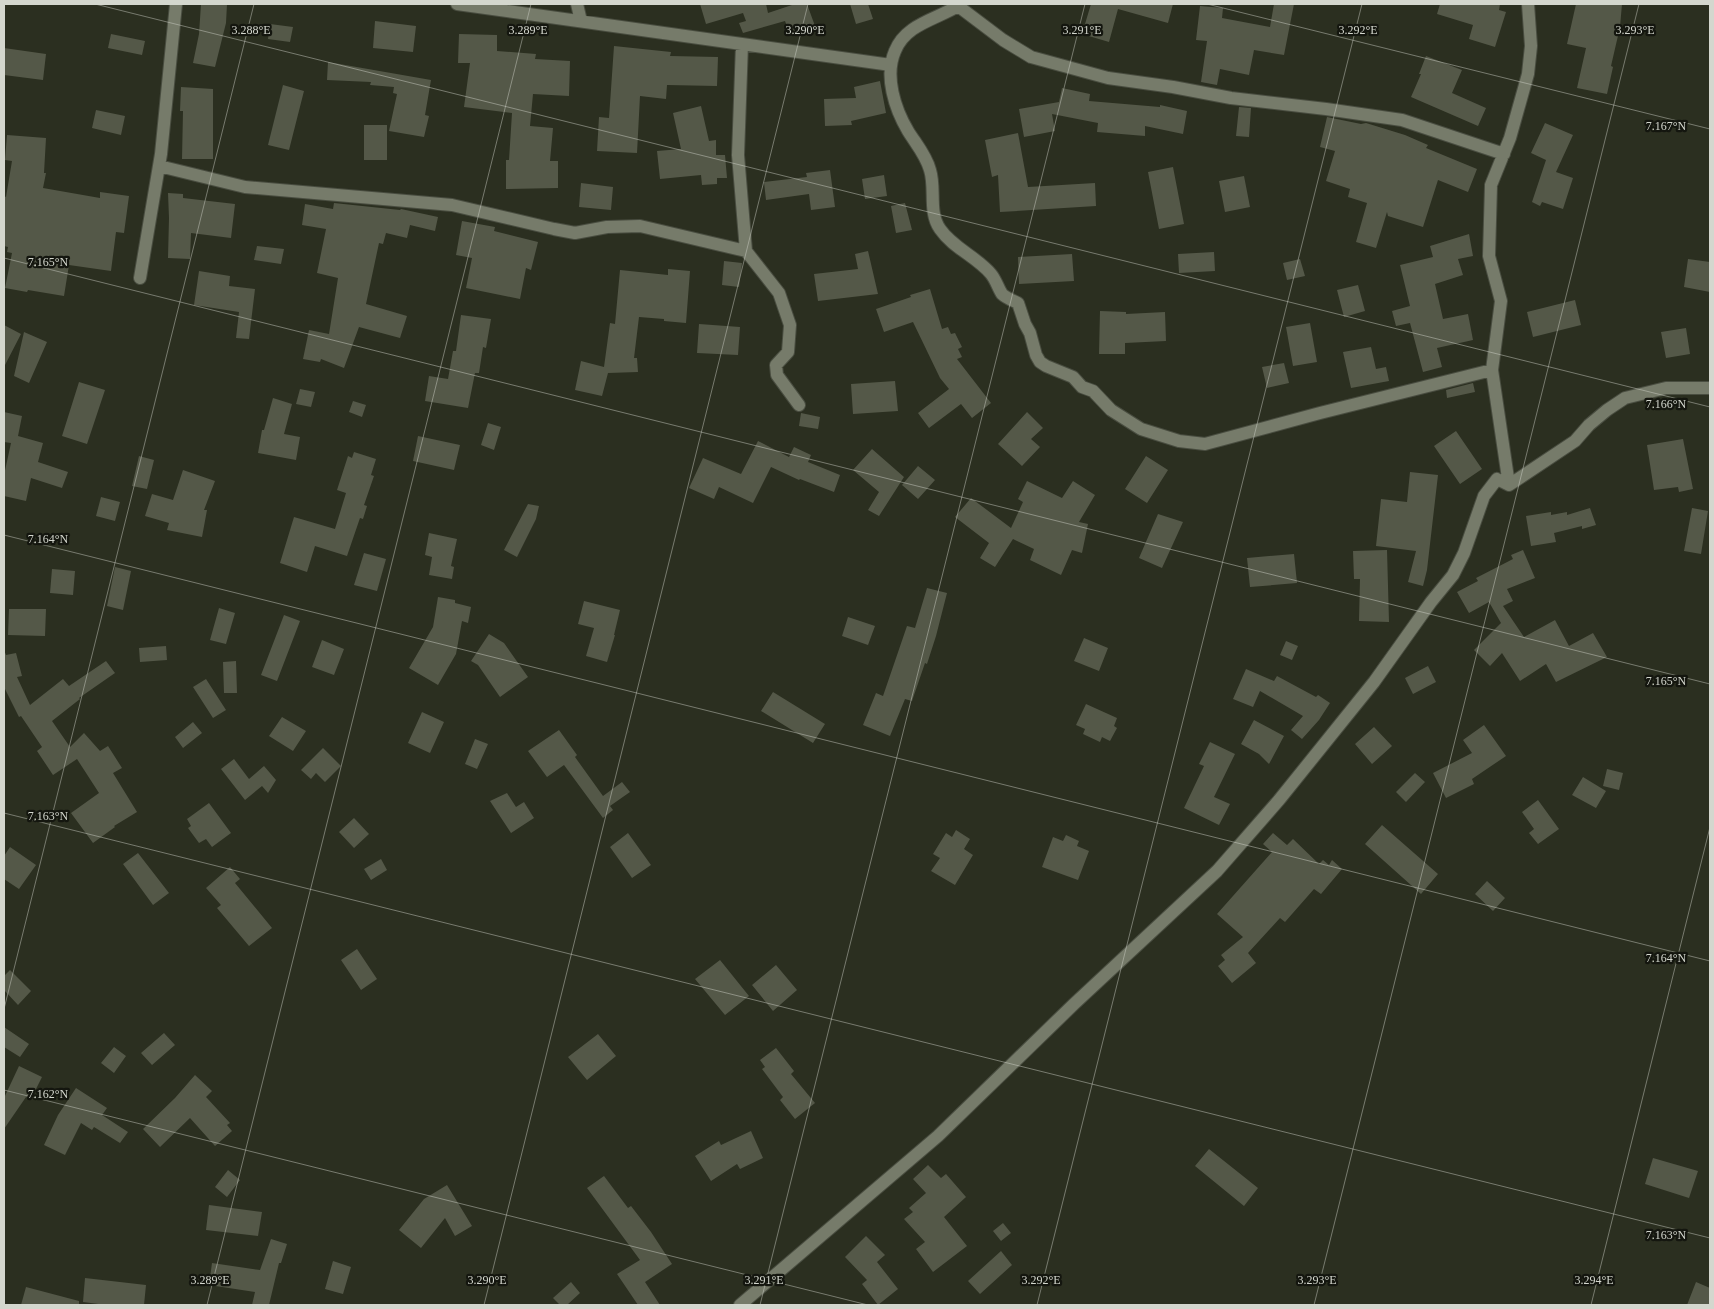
<svg xmlns="http://www.w3.org/2000/svg" width="1714" height="1309" viewBox="0 0 1714 1309" font-family="Georgia,serif">
	<style>
		.building { fill: #545848 }
		.lines { fill: none; stroke-linecap: round; stroke-linejoin: round }
		.minor-casing { stroke: #494d40; stroke-width: 14 }
		.minor { stroke: #767b6a; stroke-width: 12 }
		.ticks { fill: none; stroke: #d4d7ce; stroke-width: 1; stroke-opacity: 0.45 }
		.ticks-label { font-size: 12px; text-anchor: middle; fill: #d4d7ce; stroke: #14160f; stroke-width: 4.5; stroke-linejoin: round; paint-order: stroke }
	</style>
	<rect width="100%" height="100%" fill="#2b2f20"/>
	<path class="building" d="M201 4H227L226 23 215 67 193 63 199 34Z
		M700 4H766L768 13 795 4H807L815 26 790 34 785 21 743 33 739 23 746 21 743 13 706 24Z
		M850 4H868L873 19 856 24Z
		M1091 4H1173L1168 23 1118 9 1109 42 1082 34Z
		M1274 4H1294L1284 55 1254 50 1249 75 1220 69 1217 85 1201 82 1207 41 1196 40 1200 6 1223 8 1222 18 1270 27Z
		M1440 4H1500L1499 10 1506 12 1495 47 1469 39 1473 25 1437 14Z
		M1576 4H1622L1620 27 1611 66 1613 67 1607 94 1577 88 1586 48 1567 44Z
		M375 21 416 26 413 52 373 48Z
		M270 24 293 27 290 42 268 39Z
		M111 34 145 41 142 55 108 48Z
		M459 34 497 35V51L536 54 535 59 570 61 569 96 533 94 530 126 553 128 550 161H558V188L506 189V160H509L512 113 464 107 470 63H458Z
		M614 46 671 52 670 56 718 57 717 86 667 85 666 99 640 96 637 153 597 151 599 117 609 118Z
		M4 48 46 54 43 80 4 75Z
		M1426 56 1462 70 1452 93 1486 108 1478 126 1411 97 1421 74H1419Z
		M328 62 431 80 425 115 429 116 424 137 389 131 397 94 393 93 394 87 370 85 371 82 327 80Z
		M880 81 886 113 851 121 852 125 825 126 824 99 856 98 854 87Z
		M283 85 304 91 289 150 268 145Z
		M181 87 213 89V159H182L183 111H180Z
		M1062 88 1090 94 1089 101 1160 107V105L1187 111 1183 134 1145 126V136L1097 132 1098 123 1052 114 1055 131 1024 137 1019 109 1059 102Z
		M701 106 709 141 716 140V155H725L727 178H717V184L702 185 701 175 660 179 657 151 681 149 673 113Z
		M1239 107 1251 108 1249 137 1236 136Z
		M96 110 125 116 121 135 92 128Z
		M1327 117 1361 124 1366 123 1405 135 1428 145 1426 148 1477 169 1468 192 1438 180 1423 227 1388 216 1387 212 1376 248 1356 242 1367 203 1348 197 1350 189 1326 181 1335 151 1320 147Z
		M1545 123 1573 135 1556 172 1573 178 1563 209 1542 202 1540 206 1532 202 1546 160 1531 153Z
		M364 125H387V160H364Z
		M1018 133 1028 187 1095 183 1096 206 1000 212 998 175 992 177 985 140Z
		M7 135 46 138 44 173H46L43 188 100 198V192L129 196 124 233 116 232 111 271 69 265 64 296 28 290 27 292 5 288 12 253 7 252 8 247 4 246V196L6 197 12 161 5 160Z
		M1173 167 1184 224 1159 229 1148 172Z
		M830 170 835 207 811 210 809 194 766 200 764 182 807 177 806 173Z
		M884 175 887 196 865 199 862 179Z
		M1244 176 1250 207 1225 212 1219 181Z
		M581 183 613 187 611 210 579 207Z
		M168 193 183 194V198L235 204 231 238 191 233 190 259 168 258 169 218Z
		M334 203 400 210 401 209 438 217 435 231 410 225 407 238 386 233 383 244 379 243 366 304 407 316 400 338 359 327 344 368 321 359 320 362 303 359 309 330 329 334 338 278 317 273 326 229 302 225 305 204 333 209Z
		M905 203 912 230 896 233 891 206Z
		M462 221 495 227 494 231 538 242 531 270 526 268 520 299 466 288 472 258 456 255Z
		M1469 234 1473 256 1458 259 1463 275 1435 284 1443 319 1468 314 1473 340 1437 348 1442 367 1423 372 1410 323 1396 326 1392 311 1410 306 1400 265 1433 257 1430 246Z
		M257 246 284 249 281 264 254 260Z
		M868 251 878 294 818 301 814 274 858 269 855 254Z
		M1214 252 1215 271 1179 273 1178 254Z
		M1072 254 1074 281 1019 284 1018 257Z
		M1300 259 1305 276 1287 280 1283 263Z
		M1688 259 1710 262V292L1684 287Z
		M724 261 742 263 739 287 722 285Z
		M668 269 690 271 686 323 664 321V319L639 317 634 358H637L638 372 608 373 602 396 575 390 581 361 604 367 610 323 615 324 620 270 668 275Z
		M199 271 230 276 229 286 255 289 249 339 236 338 239 312 194 305Z
		M1358 285 1365 311 1344 317 1337 290Z
		M930 289 942 329 948 327 951 334 955 333 962 347 958 349 962 357 957 359 991 403 972 418 961 404 929 428 918 413 949 389 940 378 913 322 884 332 876 309 911 297 910 295Z
		M1575 300 1581 325 1533 337 1527 312Z
		M1100 311 1126 312V314L1165 312 1166 341 1125 343V354H1099Z
		M461 315 491 319 486 348 483 347 479 373H475L468 408 425 401 429 376 448 379 453 351H456Z
		M1310 323 1317 362 1293 366 1286 327Z
		M699 324 740 327 738 355 697 353Z
		M4 325 21 334 4 367Z
		M1686 328 1690 354 1666 358 1661 332Z
		M24 332 47 342 29 383 14 376Z
		M1371 347 1376 369 1386 367 1389 381 1351 388 1343 352Z
		M1284 363 1289 383 1267 388 1262 367Z
		M895 381 898 411 853 414 851 384Z
		M79 382 105 390 87 444 62 436Z
		M1473 383 1475 392 1447 398 1446 390Z
		M300 389 315 392 311 407 296 404Z
		M273 398 292 404 284 434 300 437 296 460 258 453 262 430H264Z
		M353 401 366 405 362 417 349 412Z
		M4 412 22 416 18 436 43 443 38 462 68 472 62 488 31 478 26 501 4 496V475L11 443 4 442Z
		M1027 412 1043 428 1031 439 1040 447 1022 466 998 444Z
		M801 413 820 417 818 429 799 426Z
		M488 423 501 427 494 450 481 445Z
		M1456 431 1482 469 1460 484 1434 446Z
		M418 436 460 445 454 470 413 461Z
		M1683 439 1693 489 1679 492 1678 487 1654 490 1647 445Z
		M758 441 789 457 794 447 811 455 808 462 840 475 834 492 800 479 799 480 771 467 753 503 719 487 714 499 689 488 703 458 741 474Z
		M872 449 904 477 879 516 868 510 879 492 853 470Z
		M354 452 376 459 371 475 374 476 364 505 367 506 363 519 360 518 347 556 315 546 307 572 280 563 294 517 335 529 346 493 337 490 348 456 352 458Z
		M139 456 154 460 147 489 132 486Z
		M1146 456 1168 470 1147 503 1125 489Z
		M918 466 935 480 918 499 902 485Z
		M183 470 215 481 204 510H207L202 537 167 530 169 523 145 516 152 494 173 500Z
		M1410 472 1438 475 1427 570 1423 586 1408 582 1416 551 1376 546 1381 499 1407 502Z
		M1027 481 1062 498 1073 481 1095 495 1079 522 1088 524 1082 553 1072 550 1061 575 1030 560 1034 549 1013 539 995 567 980 558 989 543 955 517 971 498 1011 528 1023 502 1018 499Z
		M101 497 120 502 115 521 96 516Z
		M528 504 539 506 536 519 517 557 504 550Z
		M1590 508 1596 525 1582 529V526L1554 533 1556 542 1531 546 1526 516 1551 512V515L1567 512V515Z
		M1692 508 1708 511 1701 554 1684 551Z
		M1158 514 1183 522 1162 568 1139 558Z
		M429 533 457 539 451 566 454 567 452 579 429 575 432 557 425 555Z
		M1387 550 1389 622 1359 621 1360 579H1354L1353 551Z
		M1523 550 1535 578 1507 589 1513 601 1503 606 1524 637 1555 620 1569 646 1593 633 1607 657 1556 682 1546 664 1520 681 1502 653 1490 666 1474 650 1501 623 1489 602 1469 613 1457 592 1478 581 1476 578 1513 559 1511 555Z
		M364 553 386 559 377 591 354 585Z
		M1294 554 1297 583 1250 587 1247 558Z
		M115 567 131 571 123 610 107 606Z
		M52 569 75 571 73 595 50 593Z
		M927 588 947 593 936 636 927 664 925 663 912 701 905 699 890 736 863 725 876 693 883 696 907 626 915 628Z
		M438 597 455 600V603L471 607 468 623 462 621 456 654 438 685 409 668 433 627Z
		M584 601 620 610 614 635H615L607 662 586 656 594 628 578 624Z
		M219 608 235 613 226 644 210 640Z
		M9 609H46L45 636 8 635Z
		M284 615 300 621 277 681 261 675Z
		M848 617 875 626 868 645 842 636Z
		M489 634 504 643 528 677 500 697 478 665 471 661Z
		M1084 638 1108 648 1099 671 1074 661Z
		M322 640 344 649 334 675 312 667Z
		M1286 641 1298 646 1292 660 1280 655Z
		M166 646 167 660 140 662 139 648Z
		M4 650 6 655 16 653 22 676 17 677 30 705 63 679 69 686 106 661 115 673 79 698 80 699 52 721 70 747 84 733 100 751 108 746 122 768 113 773 137 812 114 826 115 827 93 843 71 813 99 793 77 759 53 775 37 751 42 747 21 716 19 717 4 687Z
		M236 661 237 693H224L223 662Z
		M1428 666 1436 682 1413 694 1405 678Z
		M1246 669 1274 681 1277 676 1316 697 1318 695 1330 703 1319 720 1302 739 1291 730 1303 716 1260 691 1253 707 1233 699Z
		M206 679 226 710 213 718 193 687Z
		M773 692 825 724 813 743 761 711Z
		M1086 704 1117 718 1114 726 1117 728 1110 741 1102 737 1100 742 1083 734 1085 729 1076 725Z
		M422 712 444 722 430 753 408 743Z
		M282 717 306 731 293 751 269 736Z
		M1254 720 1284 736 1269 764 1259 754 1241 744Z
		M193 722 202 733 183 748 175 737Z
		M1484 725 1506 756 1472 779 1474 784 1446 798 1433 773 1472 753 1463 740Z
		M1374 727 1392 746 1372 764 1355 744Z
		M559 730 577 755 575 757 603 796 622 782 630 792 610 806 613 810 603 818 564 765 547 777 528 751Z
		M475 739 488 744 477 769 465 764Z
		M1210 742 1235 754 1214 797 1230 804 1219 825 1184 808 1204 766 1199 764Z
		M323 748 341 766 325 782 316 773 311 779 301 770Z
		M234 759 249 779 264 766 276 780 268 793 262 786 245 800 221 769Z
		M1607 769 1623 773 1619 790 1603 786Z
		M1415 773 1425 782 1406 802 1396 792Z
		M1583 777 1606 791 1596 808 1572 795Z
		M507 793 516 807 524 802 534 818 511 833 490 801Z
		M1538 800 1559 829 1538 844 1529 833 1534 829 1522 812Z
		M209 803 231 833 212 847 206 839 199 843 188 828 191 826 187 819Z
		M354 818 369 834 354 848 339 832Z
		M1382 825 1438 874 1421 894 1365 844Z
		M956 830 970 839 964 849 973 855 955 885 931 871 940 858 933 854 946 833 952 837Z
		M628 833 651 865 632 878 610 847Z
		M1273 833 1287 845 1293 839 1319 864 1323 860 1329 865 1332 860 1342 869 1321 894 1314 889 1285 922 1280 918 1248 953 1256 963 1232 983 1218 966 1225 960 1221 955 1243 937 1217 914 1272 852 1263 844Z
		M1066 835 1079 841 1077 846 1089 851 1078 880 1042 867 1053 837 1063 841Z
		M10 847 36 865 19 889 4 879V856Z
		M138 853 169 893 153 905 123 864Z
		M381 859 387 870 371 880 364 869Z
		M230 867 240 879 235 883 272 928 249 946 217 908 221 905 206 888Z
		M1487 881 1505 898 1493 911 1475 894Z
		M357 949 377 979 361 990 341 960Z
		M720 960 749 996 725 1015 695 979Z
		M776 965 797 990 773 1011 752 985Z
		M10 970 31 991 18 1005 4 990V976Z
		M4 1027 29 1044 20 1057 4 1047Z
		M164 1033 175 1045 152 1065 141 1053Z
		M598 1034 616 1056 587 1080 568 1057Z
		M114 1047 126 1056 114 1073 101 1063Z
		M776 1048 794 1071 791 1074 815 1103 795 1119 780 1100 783 1097 762 1069 765 1067 760 1060Z
		M19 1066 42 1077 31 1099 26 1097 4 1129V1098Z
		M195 1075 212 1091 206 1097 230 1123 227 1125 232 1131 215 1146 190 1118 160 1147 143 1129 175 1098Z
		M76 1088 107 1108 102 1115 128 1132 120 1143 94 1127 92 1130 81 1123 65 1155 44 1145 58 1115Z
		M751 1131 763 1158 740 1169 737 1164 711 1181 695 1156 719 1141 721 1145Z
		M1209 1149 1258 1188 1244 1206 1195 1166Z
		M1653 1158 1698 1171 1689 1198 1645 1184Z
		M928 1165 941 1178 946 1174 966 1197 944 1217 967 1246 933 1272 916 1249 925 1242 904 1219 913 1212 909 1208 926 1193 913 1179Z
		M228 1170 240 1180 227 1197 215 1187Z
		M604 1176 628 1208 631 1206 651 1232 672 1264 645 1282 660 1305H638L617 1274 640 1260 587 1188Z
		M447 1185 472 1226 455 1236 445 1218 421 1248 399 1230 424 1199Z
		M209 1205 262 1212 258 1236 206 1230Z
		M1003 1223 1011 1233 1001 1241 993 1231Z
		M866 1236 885 1255 877 1262 898 1289 878 1305 862 1284 867 1280 845 1257Z
		M271 1239 287 1244 281 1263H279L269 1305H252L255 1292 209 1285 212 1263 260 1270Z
		M1001 1251 1012 1265 980 1294 968 1281Z
		M333 1261 351 1267 343 1294 325 1289Z
		M85 1278 146 1285 144 1305H106L83 1302Z
		M571 1282 580 1293 567 1305H560L553 1298Z
		M1696 1282 1710 1288V1305H1687Z
		M26 1287 79 1301V1305H21Z"/>
	<g class="lines">
		<defs>
			<path id="minor" d="M457 4 891 65
				M577 4 581 21
				M961 4C939 19 906 23 895 51 884 76 895 109 908 131 916 144 926 155 930 170 936 189 928 212 940 229 953 248 977 257 991 274 996 280 998 288 1002 294 1006 298 1014 301 1018 303L1025 324 1030 333 1036 355 1040 362 1046 366 1073 377 1082 387 1093 391 1111 410 1141 429 1179 441 1205 444 1320 413 1492 370 1509 485
				M958 6 1003 40 1031 57 1108 78 1173 87 1231 98 1326 109 1402 120 1504 154
				M742 44 738 155 746 251 779 293 790 325 788 352 776 365 777 375 799 405
				M159 166 245 187 452 205 554 229 575 233 607 227 640 226 746 251
				M140 278 161 154 176 4
				M1492 370 1501 301 1489 256 1491 185 1510 138 1528 74 1531 46 1528 4
				M740 1305 938 1136 1074 1004 1217 871 1279 800 1374 682 1431 602 1453 575 1464 553 1484 496 1497 479 1509 485 1575 441 1589 425 1607 410 1625 398 1666 388H1710"/>
		</defs>
		<use href="#minor" class="minor-casing"/>
		<use href="#minor" class="minor"/>
	</g>
	<path class="ticks" d="M95 4 1710 407M1207 4 1710 129M4 258 1710 684M4 535 1710 961M4 813 1710 1238M4 1009 254 4M4 1090 868 1305M207 1305 531 4M484 1305 808 4M760 1305 1085 4M1037 1305 1362 4M1314 1305 1639 4M1591 1305 1710 827"/>
	<g class="ticks-label">
		<text x="528" y="34">3.289°E</text>
		<text x="805" y="34">3.290°E</text>
		<text x="1082" y="34">3.291°E</text>
		<text x="1358" y="34">3.292°E</text>
		<text x="1635" y="34">3.293°E</text>
		<text x="251" y="34">3.288°E</text>
		<text x="1666" y="130">7.167°N</text>
		<text x="48" y="266">7.165°N</text>
		<text x="1666" y="408">7.166°N</text>
		<text x="48" y="543">7.164°N</text>
		<text x="1666" y="685">7.165°N</text>
		<text x="48" y="820">7.163°N</text>
		<text x="1666" y="962">7.164°N</text>
		<text x="48" y="1098">7.162°N</text>
		<text x="1666" y="1239">7.163°N</text>
		<text x="210" y="1284">3.289°E</text>
		<text x="487" y="1284">3.290°E</text>
		<text x="764" y="1284">3.291°E</text>
		<text x="1041" y="1284">3.292°E</text>
		<text x="1317" y="1284">3.293°E</text>
		<text x="1594" y="1284">3.294°E</text>
	</g>
	<rect width="1714" height="1309" fill="none" stroke="#d4d7ce" stroke-width="10"/>
</svg>
